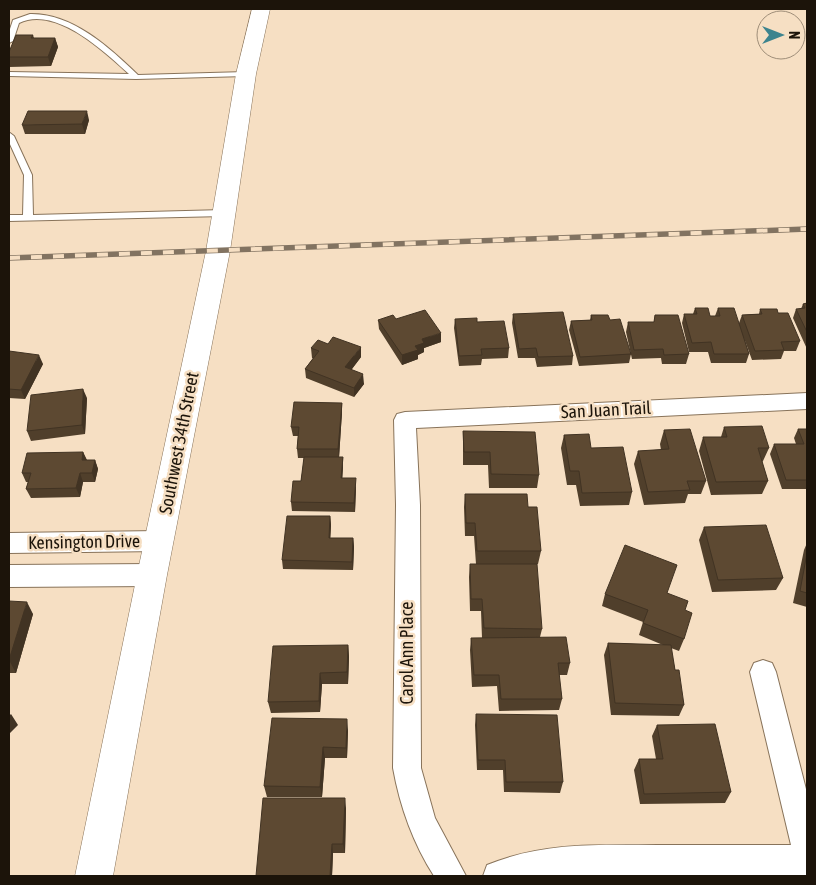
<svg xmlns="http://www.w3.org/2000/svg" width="816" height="885" viewBox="0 0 816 885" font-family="'Asap Condensed',sans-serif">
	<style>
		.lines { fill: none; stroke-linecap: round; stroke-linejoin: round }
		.service-casing { stroke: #88735a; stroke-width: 2 }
		.minor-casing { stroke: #88735a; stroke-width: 2 }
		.tertiary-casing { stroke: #88735a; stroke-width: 1 }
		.service { fill: #fff; fill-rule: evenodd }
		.minor { fill: #fff; fill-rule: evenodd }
		.tertiary { fill: #fff; fill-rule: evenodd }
		.rail-casing { stroke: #827361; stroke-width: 5.5 }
		.rail { stroke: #f6dfc3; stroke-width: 4; stroke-dasharray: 11; stroke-linecap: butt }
		.wall { fill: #503f2b }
		.shaded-wall { fill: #413323 }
		.building { fill: #5d4932; stroke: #413323 }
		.labels { text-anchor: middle; stroke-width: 5; stroke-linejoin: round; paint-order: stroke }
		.street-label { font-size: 18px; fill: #1c140a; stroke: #f6dfc3 }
	</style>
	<rect width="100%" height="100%" fill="#f6dfc3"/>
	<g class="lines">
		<defs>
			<path id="service" d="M30 14C72 13 109 47 138 75L246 72 250 74 246 76 136 79 9 76V72L129 74C104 51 55 5 19 23L13 41 9 43V32L13 20Z
				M10 133 14 136 32 175 33 215 224 210 229 213 224 216 9 221V215H23L24 175 9 142Z"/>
			<path id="minor" d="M807 393V409L416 428 420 505 421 768 435 818 466 876H434C413 843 400 807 393 768L396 505 394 420 397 414 405 412Z
				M159 531 168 534 171 541 168 548 159 551 9 553V533Z
				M152 564 161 568 164 575 161 582 152 586 9 587V565Z
				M763 660 772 663 776 672 807 793V875L483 876 487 865C543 842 597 845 657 845 701 845 746 845 791 845L750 672 754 663Z"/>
			<path id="tertiary" d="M252 9H270L256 74 230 251 167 575 113 876H75L137 575 206 251 236 74Z"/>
		</defs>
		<use href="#service" class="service-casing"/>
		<use href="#minor" class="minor-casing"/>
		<use href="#tertiary" class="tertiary-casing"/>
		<use href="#service" class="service"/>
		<use href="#minor" class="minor"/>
		<use href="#tertiary" class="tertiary"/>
		<defs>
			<path id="rail" d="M9 258 807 229"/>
		</defs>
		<use href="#rail" class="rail-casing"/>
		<use href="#rail" class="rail"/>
	</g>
	<path class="wall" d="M33 35 34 38H55L58 47 51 66 9 67V52Z
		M89 120 85 134H25L22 125Z
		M807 303V349L793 318 796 309H801L803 304Z
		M695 308 710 316H715L718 308 739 323 742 315 759 314 760 309 778 313 800 341 796 351H784L781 359 752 360 744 338 749 354 746 363H711L708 352H689L682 323 684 314H693Z
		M513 314 573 356 572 365 537 367 535 358H518L512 323Z
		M591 315 610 320 631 354 629 363 579 366 569 330 571 321 590 320Z
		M655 315 689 354 686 364H662L661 358 632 359 626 332 628 322H654Z
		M396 319 441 342 424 348V352L418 355V359L402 365 379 329 378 320Z
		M455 319 477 322 509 348 508 358 482 359 481 365 459 366 454 328Z
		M311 348 361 357 351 370 364 384 354 397 306 378 305 369 313 358H312Z
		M9 351 43 364 25 399 9 398Z
		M87 398 85 434 31 441 27 431Z
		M342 403V412L339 457H343V466L342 478 356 487 355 512 292 511 291 502 301 481 304 458H298L297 449 298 436H293L291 427Z
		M724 427 769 448 763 461 762 462 768 481 762 494 711 495 699 451 703 437H721Z
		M798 429H807V489H782L770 454 774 444H796L794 438Z
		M664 430 706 481 701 494H688L685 503 644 505 634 464 638 451 661 450 660 444Z
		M463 431 539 475 537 488H489L488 465H463Z
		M564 435 591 448 632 492 629 505 580 506 576 485H567L561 448Z
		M83 452 87 460H95L98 469 95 482H83L80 497 31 498 26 489 28 482H26L22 473Z
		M465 494 528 507 541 551 538 564H476L474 536H465L464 507Z
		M330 516 331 525 330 538H353L354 547 353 570 283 569 282 560Z
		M704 527 783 578 776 590 712 592 699 540Z
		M807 543V607L793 603 804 550Z
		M470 564 542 629 540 637 570 663 567 675H559L562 699 559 710 499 711 497 686 472 687 470 650 471 638H482L481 611H470L469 577Z
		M667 593 685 610 684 639 679 651 671 648 675 670 684 705 679 716 611 715 604 655 608 643 663 645 639 635 643 622 602 606 605 594Z
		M9 601 33 614 16 673H9Z
		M348 645 349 657 348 684H322L320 712 271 713 268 702Z
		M476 714 563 782 560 793 504 792 503 770H477L475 725Z
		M657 725 731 792 725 803 640 804 634 770 639 759H656L652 736Z
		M348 730 347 758H325L322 797H267L264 786Z
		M346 808 345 853H333L332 876H256Z"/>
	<path class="shaded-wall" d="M55 38 58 47 51 66 48 57Z
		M87 111 89 120 85 134 82 124Z
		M441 333V342L424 348V352L418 355V359L402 365V355L415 346 422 339Z
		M361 347V357L346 377 345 367Z
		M39 355 43 364 25 399 21 390Z
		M363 374 364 384 354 397V388Z
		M83 389 87 398 85 434 82 425Z
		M342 403V412L339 458 338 449Z
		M83 452 87 461 82 460Z
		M343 457V466L342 487 341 478Z
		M95 460 98 469 95 482 92 473Z
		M80 473 83 482 80 497 76 488Z
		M356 478V487L355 512 354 503Z
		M330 516 331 525 330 547 329 538Z
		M353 538 354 547 353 570 352 562Z
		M27 602 33 614 16 673 9 660Z
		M348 645 349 657 348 684 347 672Z
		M320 673 322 684 320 712 319 701Z
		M11 714 18 725 9 734V716Z
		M347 719 348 730 347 758 346 748Z
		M323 747 325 758 322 797 320 787Z
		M345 798 346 808 345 853 343 844Z
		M332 844 333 853 332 876H330Z"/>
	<path class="building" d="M16 35H33L31 38H55L48 57H9V52Z
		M28 111H87L82 124 22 125Z
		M807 303V332L796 309 805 308 803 304Z
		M695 308H708L710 316H720L718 308H734L749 354H714L711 342 692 343 684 314H697Z
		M760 309H777L778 313H788L800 341 781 342 784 350 755 351 742 315 762 314Z
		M425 310 441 333 422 339 424 343 415 346 418 350 402 355 378 320 393 315 396 319Z
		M563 312 573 356 538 357 536 348 519 349 513 314Z
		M591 315H608L610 320 620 319 631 354 580 357 571 321 592 320Z
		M655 315H678L689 354 664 355 663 349 634 350 628 322H654Z
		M477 318V322L504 321 509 348 481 349 482 355 459 356 455 319Z
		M333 337 361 347 345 367 363 374 354 388 305 369 319 351 311 348 318 340 328 344Z
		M9 351 39 355 21 390 9 389Z
		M83 389 82 425 27 431 31 395Z
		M294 402 342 403 338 449H297L299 427H291Z
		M762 426 769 448H758L768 481 716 482 703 437H727L724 427Z
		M690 429 706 481H687L690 490 648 492 638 451 669 449 664 430Z
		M798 429H807V480H786L774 444H804Z
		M463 431 535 432 539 475 491 474 490 452H464Z
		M589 434 591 448 623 447 632 492 582 493 579 471H570L564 435Z
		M83 452 82 460H95L92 473H80L76 488 26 489 31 473H22L27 453Z
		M304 457H343L341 478H356L354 503 291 502 293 481H301Z
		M465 494H527L528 507H537L541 551H477L475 523H466Z
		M287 516H330L329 538H353L352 562 282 560Z
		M766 525 783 578 718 580 704 527Z
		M625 545 677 565 667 593 688 601 685 610 692 613 684 639 643 623 648 610 605 594Z
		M807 553V593L800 591Z
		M470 564H537L542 629 484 628 482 599H471Z
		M9 601 27 602 9 660Z
		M566 637 570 663H558L562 699H501L499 675H474L471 638Z
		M608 643 671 645 675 670H679L684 705 615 703Z
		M348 645 347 672 320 673 319 701 268 702 273 646Z
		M476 714 557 715 563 782H506L505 760H478Z
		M272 718 347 719 346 748 323 747 320 787 264 786Z
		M715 724 731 792 644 794 639 759H663L657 725Z
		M263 798H345L343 844H332L330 876H256Z"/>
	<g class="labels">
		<g class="street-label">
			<text transform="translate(606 410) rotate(-3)" y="6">San Juan Trail</text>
			<text transform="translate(179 443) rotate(-79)" y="6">Southwest 34th Street</text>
			<text transform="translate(84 542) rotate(-1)" y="6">Kensington Drive</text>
			<text transform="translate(407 653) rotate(-90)" y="6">Carol Ann Place</text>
		</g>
	</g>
	<rect width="816" height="885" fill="none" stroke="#1c140a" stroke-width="20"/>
	<g transform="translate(781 35) rotate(90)"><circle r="24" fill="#f6dfc3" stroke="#9f8e79"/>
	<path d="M0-4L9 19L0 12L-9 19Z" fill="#3d848e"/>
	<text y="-8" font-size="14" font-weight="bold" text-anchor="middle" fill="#1c140a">N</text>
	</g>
</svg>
